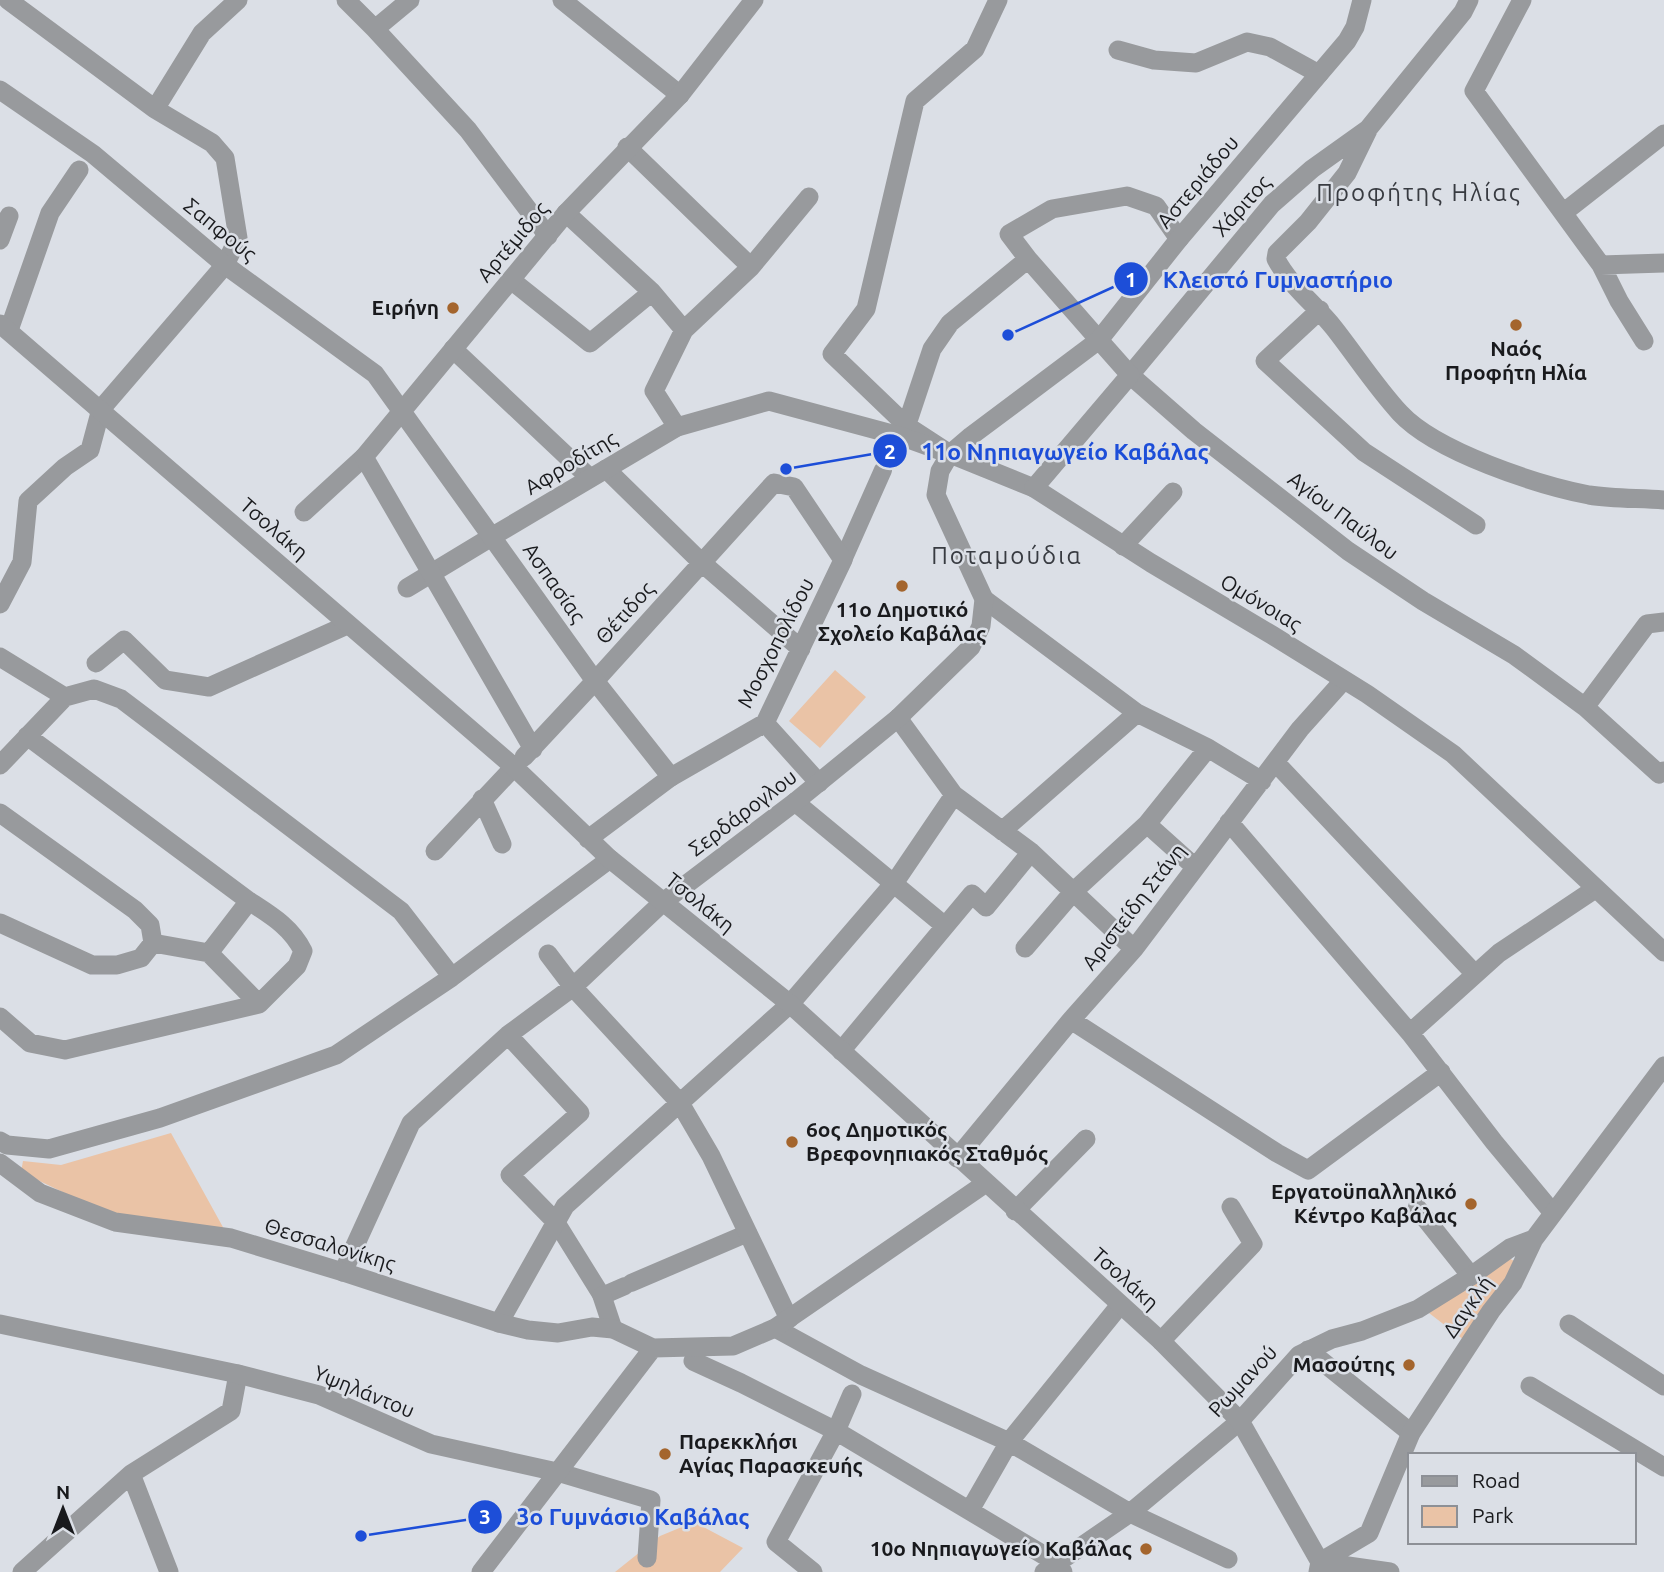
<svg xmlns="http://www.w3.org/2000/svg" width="1664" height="1572" viewBox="0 0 1664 1572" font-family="Ubuntu,sans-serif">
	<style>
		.green { fill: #eac3a6 }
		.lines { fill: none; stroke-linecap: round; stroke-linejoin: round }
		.pedestrian { stroke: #989a9d; stroke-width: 18 }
		.minor { stroke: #989a9d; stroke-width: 19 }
		.tertiary { stroke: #989a9d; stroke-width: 19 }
		.poi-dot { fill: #a4652d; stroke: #dbdfe6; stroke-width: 2.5 }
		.labels { text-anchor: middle; stroke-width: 5; stroke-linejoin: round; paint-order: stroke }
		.street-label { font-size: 21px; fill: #191a1d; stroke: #dbdfe6 }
		.poi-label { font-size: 21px; font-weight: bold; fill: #191a1d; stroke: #dbdfe6; text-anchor: end }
		.quarter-label { font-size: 24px; letter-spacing: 2px; fill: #383b41; stroke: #dbdfe6 }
		.leader { fill: none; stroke: #1d4ed8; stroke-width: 2.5 }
		.callout-dot { fill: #1d4ed8; stroke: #dbdfe6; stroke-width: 2.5 }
		.mark-label { font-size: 21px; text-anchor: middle; font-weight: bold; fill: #fff }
		.callout-label { font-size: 23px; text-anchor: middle; font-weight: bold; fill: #1d4ed8; stroke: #dbdfe6; stroke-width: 5; stroke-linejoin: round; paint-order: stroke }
	</style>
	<rect width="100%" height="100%" fill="#dbdfe6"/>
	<path class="green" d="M835 670 866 697 820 748 789 721Z
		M171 1133 224 1229 104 1212 21 1172 23 1161 61 1165Z
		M1509 1258 1517 1263 1464 1340 1429 1313Z
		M694 1522 743 1548 720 1572H615L660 1536Z"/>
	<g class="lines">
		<path class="pedestrian" d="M843 560 883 470
			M556 1222 602 1296 625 1286
			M631 1283 748 1233"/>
		<path class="minor" d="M8 0 155 109
			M346 0 375 29 468 130 548 236
			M562 0 680 95
			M998 0 975 49 915 101 866 309 832 354 907 426 950 454 1034 488
			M1469 0 1463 12 1368 129 1312 169 1272 204 1130 375 1194 431 1348 551 1423 601 1514 655 1585 707 1659 774 1664 771
			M1522 0 1474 91 1601 265 1619 301 1644 341
			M375 29 410 0
			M1118 50 1154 60 1196 63 1247 42 1270 47 1319 74
			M1368 130 1347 173 1308 222 1277 253 1276 259C1290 286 1316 305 1334 328 1356 356 1376 387 1400 413 1436 452 1538 485 1589 495 1614 499 1639 498 1664 500
			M627 147 751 267
			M566 213 652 292 684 330
			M1563 213 1664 134
			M0 240 9 216
			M1028 259 1099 340
			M1601 265 1664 263
			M511 280 590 343 652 292
			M1320 310 1265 361 1364 452 1476 525
			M9 330 50 213 79 170
			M453 349 590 478
			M677 427 654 391 684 330 751 267 809 197
			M903 436 932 349 950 323 1028 259 1009 234 1052 209 1127 196 1156 206 1179 239
			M606 469 701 562 801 649
			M304 512 364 457
			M1123 546 1173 492
			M407 588 493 536
			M984 599 1137 713 1208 748 1262 781
			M0 604 22 562 28 501 65 467 90 450 101 409 225 265 238 238 225 158 212 143 155 109 202 33 238 0
			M0 657 65 697
			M96 663 124 640 165 680 209 687 347 625
			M595 681 774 483 794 487 843 560 765 723 671 777
			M1585 707 1647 624 1664 622
			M898 718 954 795 1031 852 1134 949
			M765 723 819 783
			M1275 762 1475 974
			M0 765 65 697 94 689 121 699 401 911 452 977
			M482 799 502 844
			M795 802 945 926
			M0 813 135 910 150 925 153 943
			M1229 822 1410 1033 1494 1142 1553 1213
			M1147 824 1195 867
			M1002 831 1137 713
			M435 851 514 767
			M0 923 92 965H117L141 958 153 943 209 953 249 901
			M1025 948 1074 891 1147 824 1208 748
			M209 953 259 1004
			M548 954 573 987 680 1103 711 1156 789 1319
			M0 1017 30 1043 65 1050 259 1004 297 966 303 951C291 927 272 916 249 901L27 736
			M1071 1020 1277 1153 1308 1170 1441 1072
			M1410 1033 1499 953 1595 889
			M508 1035 580 1113 510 1175 556 1222
			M841 1051 972 894 986 907 1031 852
			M0 1141 7 1145 49 1149 160 1118 336 1055 452 977 610 859
			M957 1158 1071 1020 1134 949 1300 729 1343 681
			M1417 1208 1471 1276
			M1015 1211 1086 1139
			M343 1272 411 1123 508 1035 573 987 663 902
			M602 1296 613 1329
			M499 1323 565 1206 790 1004 895 882 954 795
			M1569 1324 1664 1386
			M775 1328 861 1375 1009 1442 1130 1513 1228 1559
			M1161 1341 1253 1244 1231 1207
			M1308 1350 1411 1433
			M693 1361 741 1383 836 1431 1057 1563 1063 1572
			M1530 1386 1664 1467
			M557 1472 651 1500 647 1558
			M131 1474 169 1572
			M970 1510 1009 1442 1120 1305
			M22 1572 131 1474 231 1411 238 1374
			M813 1572 776 1542 836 1431 852 1394
			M1044 1572 1130 1513 1240 1421"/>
		<path class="tertiary" d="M0 90 93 154 225 265 375 374 595 681 671 777 588 839
			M0 324 514 767 610 859 790 1004 1161 1341 1240 1421 1320 1562
			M1099 340 1130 375 1034 488 1151 563 1272 635 1367 694 1453 754 1664 952
			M493 536 677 427 769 401 903 437 950 454
			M533 749 364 457 566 213 680 95 754 0
			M524 757 595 681
			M663 902 795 802 898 718 971 647 981 626 984 599 936 495 940 471 950 454 971 436 1099 340 1179 239 1347 41 1355 27 1362 0
			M0 1163 40 1193 115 1222 231 1238 343 1272 499 1323 528 1330 558 1333 592 1327 613 1329 653 1348 733 1346 775 1328 986 1183
			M0 1324 238 1374 319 1395 431 1444 557 1472
			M1240 1421 1299 1355 1332 1339 1362 1331 1418 1309 1471 1276 1510 1248 1534 1239
			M1320 1562 1390 1572
			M481 1572 653 1348
			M1318 1572 1320 1562 1369 1533 1411 1433 1491 1311 1513 1283 1534 1239 1664 1066"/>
	</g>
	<g class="poi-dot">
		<circle cx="453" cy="308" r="7"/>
		<circle cx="1516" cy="325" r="7"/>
		<circle cx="902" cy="586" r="7"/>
		<circle cx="792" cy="1142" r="7"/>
		<circle cx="1471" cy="1204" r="7"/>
		<circle cx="1409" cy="1365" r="7"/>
		<circle cx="665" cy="1454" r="7"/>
		<circle cx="1146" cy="1549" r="7"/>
	</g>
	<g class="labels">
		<g class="street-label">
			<text transform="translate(1198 182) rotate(-50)" y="7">Αστεριάδου</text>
			<text transform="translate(1242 206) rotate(-48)" y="7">Χάριτος</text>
			<text transform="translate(220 230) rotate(39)" y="7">Σαπφούς</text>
			<text transform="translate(513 242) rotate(-50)" y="7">Αρτέμιδος</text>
			<text transform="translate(571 463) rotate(-31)" y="7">Αφροδίτης</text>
			<text transform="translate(1343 516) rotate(37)" y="7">Αγίου Παύλου</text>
			<text transform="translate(274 529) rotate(41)" y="7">Τσολάκη</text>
			<text transform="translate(554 583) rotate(55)" y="7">Ασπασίας</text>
			<text transform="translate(1261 603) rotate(31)" y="7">Ομόνοιας</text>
			<text transform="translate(625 613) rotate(-48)" y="7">Θέτιδος</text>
			<text transform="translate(776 643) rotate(-63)" y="7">Μοσχοπολίδου</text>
			<text transform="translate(743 813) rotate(-37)" y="7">Σερδάρογλου</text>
			<text transform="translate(700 903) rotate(39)" y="7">Τσολάκη</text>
			<text transform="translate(1134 907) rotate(-52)" y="7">Αριστείδη Στάνη</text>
			<text transform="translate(330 1245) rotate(17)" y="7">Θεσσαλονίκης</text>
			<text transform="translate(1125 1279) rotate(42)" y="7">Τσολάκη</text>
			<text transform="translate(1468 1307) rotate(-55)" y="7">Δαγκλή</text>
			<text transform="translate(1243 1381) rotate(-47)" y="7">Ρωμανού</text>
			<text transform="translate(364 1392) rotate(22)" y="7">Υψηλάντου</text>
		</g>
		<g class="poi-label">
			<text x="439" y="315">Ειρήνη</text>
			<text x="1516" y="356" text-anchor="middle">Ναός<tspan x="1516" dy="24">Προφήτη Ηλία</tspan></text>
			<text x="902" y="617" text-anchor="middle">11ο Δημοτικό<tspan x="902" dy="24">Σχολείο Καβάλας</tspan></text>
			<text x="806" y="1137" text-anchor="start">6ος Δημοτικός<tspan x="806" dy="24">Βρεφονηπιακός Σταθμός</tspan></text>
			<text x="1457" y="1199">Εργατοϋπαλληλικό<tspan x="1457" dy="24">Κέντρο Καβάλας</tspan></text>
			<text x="1395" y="1372">Μασούτης</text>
			<text x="679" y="1449" text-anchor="start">Παρεκκλήσι<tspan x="679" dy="24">Αγίας Παρασκευής</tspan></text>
			<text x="1132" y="1556">10ο Νηπιαγωγείο Καβάλας</text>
		</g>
		<g class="quarter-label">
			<text x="1419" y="201">Προφήτης Ηλίας</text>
			<text x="1007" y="564">Ποταμούδια</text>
		</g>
	</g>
	<path class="leader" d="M1008 335L1131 279M786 469L890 451M361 1536L485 1517"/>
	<g class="callout-dot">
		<circle cx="1008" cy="335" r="7"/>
		<circle cx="786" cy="469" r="7"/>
		<circle cx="361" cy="1536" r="7"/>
		<circle cx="1131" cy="279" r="18"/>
		<circle cx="890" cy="451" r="18"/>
		<circle cx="485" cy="1517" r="18"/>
	</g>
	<g class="mark-label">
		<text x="1131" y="287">1</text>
		<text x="890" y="459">2</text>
		<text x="485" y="1524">3</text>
	</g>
	<g class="callout-label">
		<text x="1278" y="288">Κλειστό Γυμναστήριο</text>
		<text x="1065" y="460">11ο Νηπιαγωγείο Καβάλας</text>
		<text x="633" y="1525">3ο Γυμνάσιο Καβάλας</text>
	</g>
	<rect x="1408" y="1453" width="228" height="91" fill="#dbdfe6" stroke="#8d9096" stroke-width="2"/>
	<rect x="1422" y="1476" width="35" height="10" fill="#989a9d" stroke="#8d9096" stroke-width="2"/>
	<text x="1472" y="1488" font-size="21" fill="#191a1d">Road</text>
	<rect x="1422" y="1506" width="35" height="21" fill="#eac3a6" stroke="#8d9096" stroke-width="2"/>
	<text x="1472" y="1523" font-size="21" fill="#191a1d">Park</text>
	<g transform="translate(63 1509)" stroke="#dbdfe6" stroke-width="5" paint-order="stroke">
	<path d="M0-5L12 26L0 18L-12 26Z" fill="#191a1d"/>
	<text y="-10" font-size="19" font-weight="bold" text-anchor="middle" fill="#191a1d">N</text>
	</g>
</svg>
